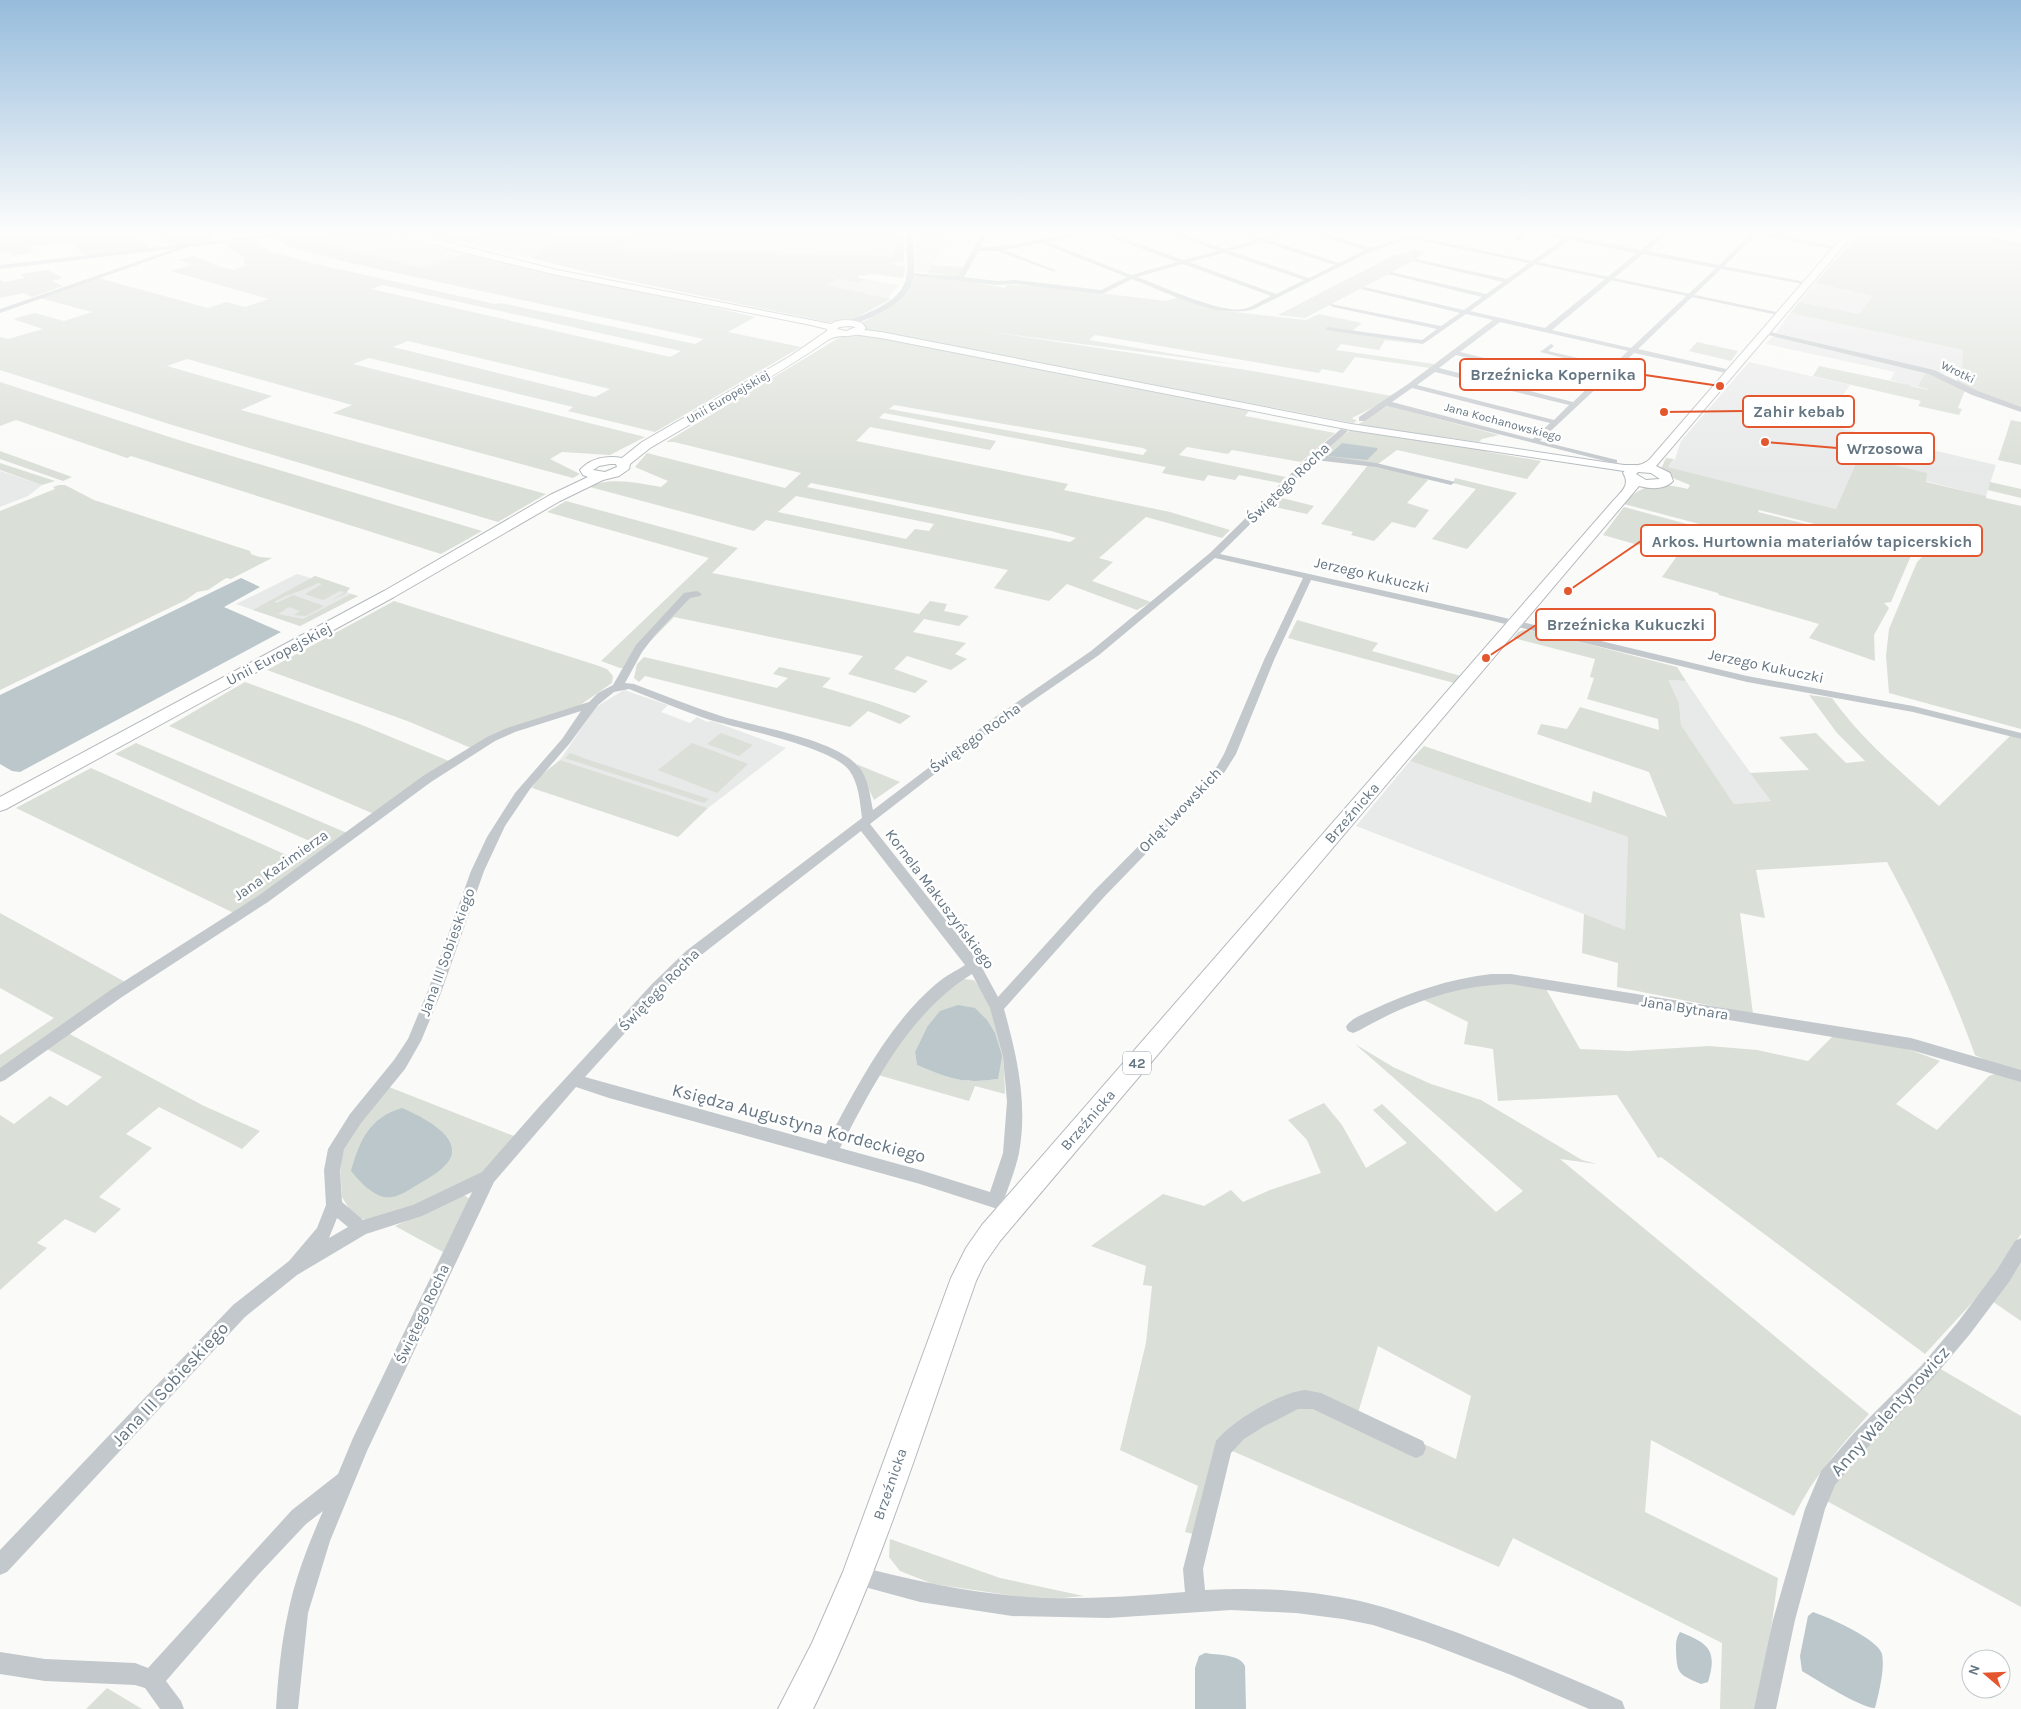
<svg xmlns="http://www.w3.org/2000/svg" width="2021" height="1709" viewBox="0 0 2021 1709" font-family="Karla,sans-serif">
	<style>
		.built { fill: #e8e9e9 }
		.green { fill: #dadfd7; fill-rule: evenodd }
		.water { fill: #bbc7cb }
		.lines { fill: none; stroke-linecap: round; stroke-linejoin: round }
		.secondary-casing { stroke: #b3babf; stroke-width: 2 }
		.primary-casing { stroke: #b5babe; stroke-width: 2 }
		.minor { fill: #c3c8cc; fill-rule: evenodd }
		.tertiary { fill: #c3c8cc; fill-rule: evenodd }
		.secondary { fill: #fff; fill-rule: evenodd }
		.primary { fill: #fff; fill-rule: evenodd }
		.labels { text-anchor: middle; stroke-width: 5; stroke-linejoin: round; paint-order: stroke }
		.far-street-label { font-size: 12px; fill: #657683; stroke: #fff }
		.shield { fill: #fff; stroke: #939fa8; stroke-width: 1 }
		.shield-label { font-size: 14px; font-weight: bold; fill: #657683 }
		.street-label { font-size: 15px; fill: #657683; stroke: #fff }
		.near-street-label { font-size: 18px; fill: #657683; stroke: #fff }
		.leader { fill: none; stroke: #e4572e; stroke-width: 2 }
		.callout-dot { fill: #e4572e; stroke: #fff; stroke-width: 2 }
		.callout { fill: #fff; stroke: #e4572e; stroke-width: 2 }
		.callout-label { font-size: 16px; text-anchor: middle; font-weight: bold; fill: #657683 }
	</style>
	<rect width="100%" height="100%" fill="#fafaf8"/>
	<path class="built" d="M319 234H388L462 254 424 268 344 248 329 242Z
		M487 234H559L528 258 469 244Z
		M632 234H901L892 256 618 249Z
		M915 234H952L928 273 916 271Z
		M838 279 858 283 866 279 899 285 888 298 826 285Z
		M1815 283 1873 296 1859 314 1799 302Z
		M1790 313 1963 350 1962 368 1959 377 1776 333Z
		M1778 336 1926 372 1929 389 1928 390 1890 380 1895 372 1766 344 1772 337Z
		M1749 362 1850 385 1822 424 1996 465 1986 496 1925 481 1927 473 1846 490 1836 509 1668 467 1675 459 1681 441Z
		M0 471 42 485 28 496 0 507Z
		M297 574 311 578 315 576 350 588 346 592 358 596 300 626 236 604Z
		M1667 680 1686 681 1718 728 1771 801 1734 804 1681 725 1679 703Z
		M624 690 668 705 661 712 690 723 697 717 707 722 712 721 786 748 708 808 560 760 596 707Z
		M1410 761 1628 837 1625 930 1356 826Z"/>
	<path class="green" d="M0 234H134L149 249 87 256 69 241 29 247 34 252 13 256 9 252 0 253Z
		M156 234H213L211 243 172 247 164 239Z
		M305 234H319L329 242 344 248 424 268 462 254 716 308 755 317 728 332 801 347 655 432 568 411 573 407 369 358 353 364 645 437 610 455 562 452 550 459 580 474 573 478 333 413 352 405 187 359 167 366 272 396 241 410 546 494 498 522 169 424 0 370V337L8 339 43 329 13 319 35 313 64 321 92 312 40 298 95 277 208 308 226 302 245 307 269 299 170 271 192 265 179 260 194 256 215 265 234 270 246 265 244 262 245 259 224 244 252 241 273 252 312 263 495 304 501 303 695 344 704 339 350 263 289 247 275 238ZM383 285 681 351 670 357 371 289ZM408 341 610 389 595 397 393 347Z
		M432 234H487L469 244Z
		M560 234H632L619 249 892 256 901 234H904V261L889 264 905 266 904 276 901 278 874 274 858 276V278L866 279 858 283 838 279 827 285 891 299 850 321 827 322 596 274 530 258Z
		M1859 234H1956L2021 246V409L1956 383 1962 368 1963 350 1790 313 1799 302 1859 314 1873 296 1815 283Z
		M1414 249 1425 252 1415 260 1305 318 1278 315 1394 255 1404 254Z
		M932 265 964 267 958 276 928 273Z
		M48 270 63 278 52 281 63 286 32 297 23 293 0 298V280L4 282 25 278 20 274Z
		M921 276 966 280 1005 288 1007 285 1042 286 1166 301 1179 297 1225 311 1306 320 1319 314 1362 323 1352 331 1358 334 1423 345 1385 340 1379 350 1341 344 1336 350 1434 364 1430 368 1355 357 1343 373 1322 369 1319 373 1095 335 1089 340 1240 365 984 331 1253 371 1392 396 1382 403 1352 418 1357 421 1353 423 864 329 861 323 863 322C883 310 904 300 913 277Z
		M862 334 1220 405 1249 411 1245 416 1335 433 1301 462 1232 450 1228 454 1187 447 1179 455 1286 477 1280 483 1239 475 1235 480 1208 475 1204 481 1162 473 1166 467 884 413 879 418 996 441 990 450 870 427 856 441 1068 484 1064 490 1170 512 1230 530 1222 538 1146 517 1099 558 1113 562 1092 581 1151 602 1137 610 1067 584 1049 601 994 588 1008 570 766 520 754 531 590 487C609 476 640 484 661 487L668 481 635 467 647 453 785 488 801 473 674 442H666L837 339 850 335ZM894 405 1143 448 1147 450 1143 455 889 409ZM811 483 1051 531 1076 538 1070 542 807 487ZM796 496 934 524 929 531 915 529 906 539 778 512Z
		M1697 342 1738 351 1731 361 1689 351Z
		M1819 366 1910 385V386L1928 390V389L1918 386 1926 372 1965 390 1958 408 1962 409 1959 415 1918 406 1921 401 1813 376Z
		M0 382 182 441 482 531 441 554 131 456 127 458 16 420 0 426Z
		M1388 406 1499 435 1482 439 1479 442 1357 425Z
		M2011 420 2021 422V465L1998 460Z
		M1351 430 1482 449 1488 452 1541 461 1527 479 1397 450 1378 464 1319 457 1336 440Z
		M0 451 72 477 63 481 0 459Z
		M1859 457 1927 473 1926 482 1986 496V498L2021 506V729L1889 693 1886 656 1889 629 1917 562 1927 552 1759 510 1758 512 1913 551 1891 602 1884 603 1889 608 1874 635 1875 661 1809 638 1819 624 1719 595 1718 593 1662 577 1677 556 1603 535 1624 507 1739 538 1741 535 1624 504C1642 482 1662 483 1688 489L1690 485 1675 479 1661 469 1666 458 1674 459 1668 467 1836 509Z
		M0 463 55 481 42 485 0 470Z
		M1368 465 1420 477 1428 480 1407 503 1429 510 1415 528 1392 522 1374 541 1351 535 1353 532 1321 524Z
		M1455 478 1517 493 1467 549 1432 539 1476 489 1453 483Z
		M1990 482 2021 489V498L1988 490Z
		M59 485H65L94 500 250 551 251 554 259 557 272 558 231 579 226 578 208 590 197 592 186 600 0 690V511L55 489 53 487Z
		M1278 497 1314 506 1307 514 1270 506Z
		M566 501 738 548 712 573 919 614 930 601 947 604 944 611 969 616 959 626 924 619 913 632 966 643 955 654 967 659 951 670 907 656 894 669 928 681 915 693 848 674 863 656 674 617 624 668H620L601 661 709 558 547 512Z
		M315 576 350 588 345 594 332 600 345 592 340 591 323 600 305 594 322 584 318 583C303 591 289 593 274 602L277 603 293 595 324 606 306 616 294 615 300 611 289 607 278 614 303 619 351 594 358 596 300 626 253 610Z
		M394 601 596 665 607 669 613 676 612 683 576 708 471 748 410 722 267 670Z
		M1297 620 1378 643 1372 651 1461 676 1454 683 1288 638Z
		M1524 630 1541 632 1677 667 1686 681 1668 680 1679 703 1681 725 1734 804 1771 801 1750 773 1809 770 1779 737 1816 733 1846 763 1865 761 1837 733 1809 695 1832 698C1862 740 1901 772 1939 806L2010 736 2021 739V1073L1996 1066 1975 1055C1951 988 1921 925 1887 862L1756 870 1765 918 1740 913 1753 1014 1617 987 1618 963 1582 953 1584 914 1625 930 1628 837 1410 761 1424 746 1591 803 1593 791 1667 817 1649 772 1537 734 1541 724 1567 729 1580 707 1659 730 1658 719 1587 699 1594 678 1590 677 1595 659 1513 638 1518 632Z
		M644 657 777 688 788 678 773 674 779 667 831 678 822 687 876 703 911 716 900 724 868 711 850 727 645 676 639 682 634 678 637 664Z
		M245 682 362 725 449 761 374 814 169 726Z
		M721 733 753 745 739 756 707 744Z
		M136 743 347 833 236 914 16 808 91 768 293 858 316 844 115 754Z
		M692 743 748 764 717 793 658 770Z
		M570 753 586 759 709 799 704 803 565 758Z
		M560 760 708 808 678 837 532 788 540 776Z
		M857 764 861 766 900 782 874 800Z
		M0 913 127 983 0 1072V1055L54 1018 0 988Z
		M964 979 974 980C1002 1012 1004 1053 1005 1094L975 1086 969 1101 878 1075 902 1038 931 1004ZM927 1027 998 1079C962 1084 950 1079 917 1065L915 1052Z
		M1483 983 1517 984 1546 989 1580 1049 1628 1051 1709 1046 1757 1050 1808 1061 1834 1035 1897 1045 1940 1061 1896 1104 1937 1130 1989 1076 1998 1073 2021 1080V1234L1991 1282 1925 1354 1661 1157 1658 1158 1617 1095 1498 1101 1493 1049 1464 1044 1468 1022 1424 1000 1444 992Z
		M66 1032 202 1105 260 1131 242 1149 159 1107 126 1134 152 1148 99 1197 121 1209 95 1233 65 1219 37 1243 47 1248 0 1290V1115L14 1124 50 1096 67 1106 102 1077 45 1048Z
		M1355 1044 1393 1067 1431 1084 1481 1100 1582 1160 1597 1164 1560 1159 1869 1414C1841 1446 1813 1477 1794 1516L1651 1440 1645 1512 1778 1578 1766 1667 1757 1709H1720L1722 1643 1513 1538 1499 1567 1230 1450 1193 1534 1185 1532 1198 1486 1120 1450 1146 1343 1152 1286 1143 1285 1146 1266 1091 1246 1163 1194 1204 1206 1231 1190 1243 1202 1270 1190 1321 1173 1307 1140 1288 1120 1324 1103 1342 1125 1366 1168 1407 1143 1373 1110 1382 1104 1496 1212 1523 1191ZM1378 1346 1471 1396 1456 1459 1358 1413Z
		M389 1087 514 1136 484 1171 461 1186 428 1201 370 1221 354 1217 342 1197 340 1165 342 1145Z
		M464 1195 470 1199 443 1252 395 1226Z
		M2021 1256V1321L1992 1301Z
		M1939 1368 2021 1416V1607L1825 1500 1834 1483Z
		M890 1539 1000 1578 1084 1596 1042 1600 933 1584 900 1571 889 1557Z
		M107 1688 142 1709H86Z"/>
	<path class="water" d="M1342 443 1377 448 1378 449 1367 460 1328 456Z
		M241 578 260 587 224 607 281 632 20 772 12 771 0 764V695Z
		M958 1005 975 1008 987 1020 995 1033 1002 1056 998 1079C962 1084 950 1079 917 1065L915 1052 927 1027 940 1011Z
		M402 1108C418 1115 462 1135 450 1159 444 1170 427 1179 417 1185 407 1191 396 1199 384 1197 371 1194 359 1181 351 1171 360 1140 369 1118 402 1108Z
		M1813 1612C1828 1617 1878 1639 1882 1654 1885 1669 1879 1692 1875 1708 1863 1709 1815 1679 1802 1671L1800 1656 1808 1616Z
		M1680 1632C1708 1643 1718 1650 1708 1682L1701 1684C1678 1674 1677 1674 1676 1650 1676 1643 1676 1638 1680 1632Z
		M1205 1653C1217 1655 1240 1654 1245 1666L1246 1709H1195V1668L1199 1656Z"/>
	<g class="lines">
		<defs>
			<path id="secondary" d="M855 329 881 332 1351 424 1624 465H1635L1641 468 1635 471H1624L1351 430 881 338 852 334V330Z"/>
			<path id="primary" d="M402 234H416L557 270 831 324C840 318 852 320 862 323L866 328C855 341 840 332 828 340 771 379 710 412 650 448L630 464 629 469 619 476 603 480 560 501 394 597 6 809 0 811V797L384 591 550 495 588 477 583 475 580 470C590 458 607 455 622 458L642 442 789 357 827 331V329L811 325 557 275 453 250ZM850 326 856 327 846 331 837 329 839 327ZM610 464H616L617 467 605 472 593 470 599 466Z
				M1845 234H1854L1656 466 1670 473 1673 481C1665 490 1650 489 1639 486L1000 1241 984 1264 976 1281C925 1425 881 1572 813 1709H778L812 1643 843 1572 951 1278 966 1248 982 1225 1613 501C1621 492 1631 485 1623 473 1631 462 1637 468 1646 462 1650 460 1653 455 1656 452ZM1638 472 1651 473 1660 479 1646 480 1636 474Z"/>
		</defs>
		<use href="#secondary" class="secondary-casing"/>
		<use href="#primary" class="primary-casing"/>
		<path class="minor" d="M982 234H988L980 247C1018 247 1052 234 1089 234L1048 242 1131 275 1177 262 1102 234H1111L1183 260 1218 251 1173 234H1182L1224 249 1257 240 1243 234C1251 234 1258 238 1265 238 1272 237 1279 234 1287 234L1269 240 1339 263 1365 250 1316 234H1325L1370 248 1408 236 1411 238 1372 251 1254 309C1218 320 1166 292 1132 279L1102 294 1015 284 997 285 906 275 909 273 958 276ZM1263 242 1335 265 1309 278 1230 251ZM1041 243 1127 277 1101 290 1015 280 997 281 964 277 979 251H997L1055 272V270L1004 250ZM1224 253 1304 280 1276 294 1189 262ZM1183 264 1271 296C1262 300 1253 307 1243 309 1218 313 1162 286 1137 277Z
			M1522 234H1529L1519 241H1515V239Z
			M1542 234 1567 236 1577 234 1573 237 1641 250 1660 234H1667L1647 251 1719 265 1751 234H1757L1724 266 1811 283 1808 285 1721 269 1638 349 1735 371V375L1634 353 1540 441 1617 460V464L1387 406 1365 421H1359V417L1408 384 1493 320 1466 314 1423 344 1326 330V328L1328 327 1422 340 1437 329 1333 307 1330 305 1331 304 1441 326 1460 313 1361 289 1364 287 1464 310 1482 297 1388 274 1391 272 1486 294 1503 282 1413 261 1416 259 1507 279 1563 239ZM1569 240 1637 253 1545 328 1470 311ZM1643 254 1716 268 1631 348 1552 330ZM1500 322 1628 351 1612 366 1548 351 1554 346 1551 344 1540 352 1608 369 1592 384 1460 352ZM1456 355 1589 387 1573 402 1439 368ZM1435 372 1569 405 1554 420 1417 385ZM1412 388 1550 423 1533 439 1392 402Z
			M1757 234H1770L1842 248 1839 250Z
			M1960 234H1973L2021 243V247Z
			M183 246 188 247 0 313V309Z
			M1766 331 1934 370 1978 391 2021 407V412L1972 395 1929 374 1764 334 1763 333Z
			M1341 429 1348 431 1320 455 1376 463 1455 482 1451 485 1376 467 1315 460 1220 554 1493 615 1747 676 1913 706 2021 733V739L1913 712 1747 682 1493 621 1311 580 1274 660 1236 754 1224 773 1104 897 1004 1009C1017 1056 1028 1104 1019 1153 1016 1168 1010 1183 1005 1197L1019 1202 1021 1207 1019 1212 1013 1214 920 1184 609 1098 576 1087 494 1182 367 1451 330 1541 308 1613 298 1709H276C278 1678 281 1644 288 1613 295 1578 309 1543 323 1511L306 1524 258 1575 166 1681 181 1701 184 1709H160L145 1688 135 1685 45 1681 0 1674V1652L45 1659 135 1663 148 1668 292 1510 338 1474 353 1438 472 1192 422 1216 366 1234 297 1275 245 1317 7 1572 0 1575V1550L233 1305 289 1261 317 1228 326 1205 324 1170 328 1149 350 1114 394 1060 408 1039 427 993 471 871 487 837 515 793 562 739 581 711 515 732 495 741 431 782 268 902 122 997 5 1080 0 1082V1068L112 989 258 896 423 776 487 737 507 728 589 702 598 693 613 685 636 645 684 593 697 591 702 594 700 596 690 598 655 635 642 652 625 683 634 684C664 695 693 707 724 717 759 727 831 739 856 764 868 775 870 795 873 810L994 718 1091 651 1210 553 1310 455ZM1215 558 1303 578 1264 660 1224 754 1216 768 1094 891 998 997 979 962 870 824 1002 722 1099 655ZM629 689C655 699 681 710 707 719 739 729 830 746 849 770 859 783 860 803 862 818L686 951 652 984 539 1107 482 1172 413 1205 363 1220 342 1202 340 1170 344 1149 361 1123 405 1069 421 1041 441 993 484 871 505 826 530 789 570 743 598 705 614 692ZM861 831 965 965C956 971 945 976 936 984 886 1027 857 1087 826 1144L585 1077 662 992 696 959ZM972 974 990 1008 1003 1056 1007 1102 1003 1153 990 1192 920 1170 840 1148C875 1083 907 1015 972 974ZM337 1218 348 1227 329 1238Z
			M1491 974H1511L1911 1038 2021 1070V1082L1911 1050 1511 984C1455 985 1406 1004 1358 1031L1353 1033 1348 1031 1346 1027C1350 1019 1363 1014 1372 1010 1410 992 1449 979 1491 974Z
			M2021 1238V1262L2009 1282 1970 1334 1933 1378 1868 1447 1835 1485 1825 1509 1795 1620 1776 1709H1754L1773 1620 1805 1509 1821 1471 1854 1433 1921 1366 1958 1322 1997 1270 2015 1241Z
			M1305 1390 1321 1393 1423 1441 1426 1448 1423 1455 1416 1458 1409 1455 1313 1409H1298L1263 1427 1244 1439 1231 1453 1203 1569 1205 1590C1256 1587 1310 1590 1360 1601 1394 1609 1428 1622 1461 1634 1515 1655 1569 1677 1622 1701L1625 1709H1589L1511 1675 1425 1642 1373 1625 1343 1619 1296 1613 1231 1610 1108 1618 1012 1616 920 1602 850 1583 847 1576 850 1569 857 1566C918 1582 981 1595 1044 1598 1091 1599 1138 1596 1185 1592L1183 1569 1216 1441C1233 1420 1279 1393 1305 1390Z"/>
		<path class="tertiary" d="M276 234H298L0 269V265Z
			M906 234H912C913 249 917 267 912 282 905 305 873 316 853 325H847V321C866 314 898 303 905 282 910 267 906 249 906 234Z
			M1390 234H1403L1786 314 1782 316Z"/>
		<use href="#secondary" class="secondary"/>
		<use href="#primary" class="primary"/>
	</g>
	<linearGradient id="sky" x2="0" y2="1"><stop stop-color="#96bcdc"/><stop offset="0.49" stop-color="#fdfdfc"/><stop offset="1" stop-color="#fdfdfc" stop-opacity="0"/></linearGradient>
	<rect width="2021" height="473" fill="url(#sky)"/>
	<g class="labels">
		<g class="far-street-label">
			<text transform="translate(1958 372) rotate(26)" y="4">Wrotki</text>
			<text transform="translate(728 397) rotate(-30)" y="4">Unii Europejskiej</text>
			<text transform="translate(1503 422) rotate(15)" y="4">Jana Kochanowskiego</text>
		</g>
		<rect class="shield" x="1123" y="1051.5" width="28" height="23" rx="4"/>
		<g class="shield-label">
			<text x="1137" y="1068">42</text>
		</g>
		<g class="street-label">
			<text transform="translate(1288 483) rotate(-44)" y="5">Świętego Rocha</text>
			<text transform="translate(1372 575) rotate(13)" y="5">Jerzego Kukuczki</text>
			<text transform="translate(279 654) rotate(-28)" y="5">Unii Europejskiej</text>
			<text transform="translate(1766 666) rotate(12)" y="5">Jerzego Kukuczki</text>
			<text transform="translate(975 738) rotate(-36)" y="5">Świętego Rocha</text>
			<text transform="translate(1180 810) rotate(-46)" y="5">Orląt Lwowskich</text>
			<text transform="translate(1352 813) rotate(-49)" y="5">Brzeźnicka</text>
			<text transform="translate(281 865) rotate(-35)" y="5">Jana Kazimierza</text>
			<text transform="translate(940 899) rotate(53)" y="5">Kornela Makuszyńskiego</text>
			<text transform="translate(447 952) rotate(-70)" y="5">Jana III Sobieskiego</text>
			<text transform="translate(659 990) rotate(-46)" y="5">Świętego Rocha</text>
			<text transform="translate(1685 1008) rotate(9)" y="5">Jana Bytnara</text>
			<text transform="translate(1088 1120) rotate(-49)" y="5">Brzeźnicka</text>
			<text transform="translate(422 1314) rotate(-65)" y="5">Świętego Rocha</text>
			<text transform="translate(890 1484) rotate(-71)" y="5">Brzeźnicka</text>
		</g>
		<g class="near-street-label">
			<text transform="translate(799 1123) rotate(15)" y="6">Księdza Augustyna Kordeckiego</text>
			<text transform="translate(170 1384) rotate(-47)" y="6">Jana III Sobieskiego</text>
			<text transform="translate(1890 1411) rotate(-48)" y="6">Anny Walentynowicz</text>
		</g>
	</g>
	<path class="leader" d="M1720 386L1645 375M1664 412L1743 411M1765 442L1837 448M1568 591L1641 541M1486 658L1536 625"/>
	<g class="callout-dot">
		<circle cx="1720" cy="386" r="5"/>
		<circle cx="1664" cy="412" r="5"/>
		<circle cx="1765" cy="442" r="5"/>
		<circle cx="1568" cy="591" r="5"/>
		<circle cx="1486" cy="658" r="5"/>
	</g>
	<g class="callout">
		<rect x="1460" y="359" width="185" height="31" rx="5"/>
		<rect x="1743" y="396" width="111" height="31" rx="5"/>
		<rect x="1837" y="433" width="97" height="31" rx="5"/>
		<rect x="1641" y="525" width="341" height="31" rx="5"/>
		<rect x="1536" y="609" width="179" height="31" rx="5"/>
	</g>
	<g class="callout-label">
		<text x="1553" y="380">Brzeźnicka Kopernika</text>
		<text x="1799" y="417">Zahir kebab</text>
		<text x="1885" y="454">Wrzosowa</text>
		<text x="1812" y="547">Arkos. Hurtownia materiałów tapicerskich</text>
		<text x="1626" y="630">Brzeźnicka Kukuczki</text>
	</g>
	<g transform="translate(1986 1674) rotate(289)"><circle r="24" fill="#ffffff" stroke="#c1c8cd"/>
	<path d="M0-4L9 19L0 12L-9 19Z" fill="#e4572e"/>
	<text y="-8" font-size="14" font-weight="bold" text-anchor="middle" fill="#657683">N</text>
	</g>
</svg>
